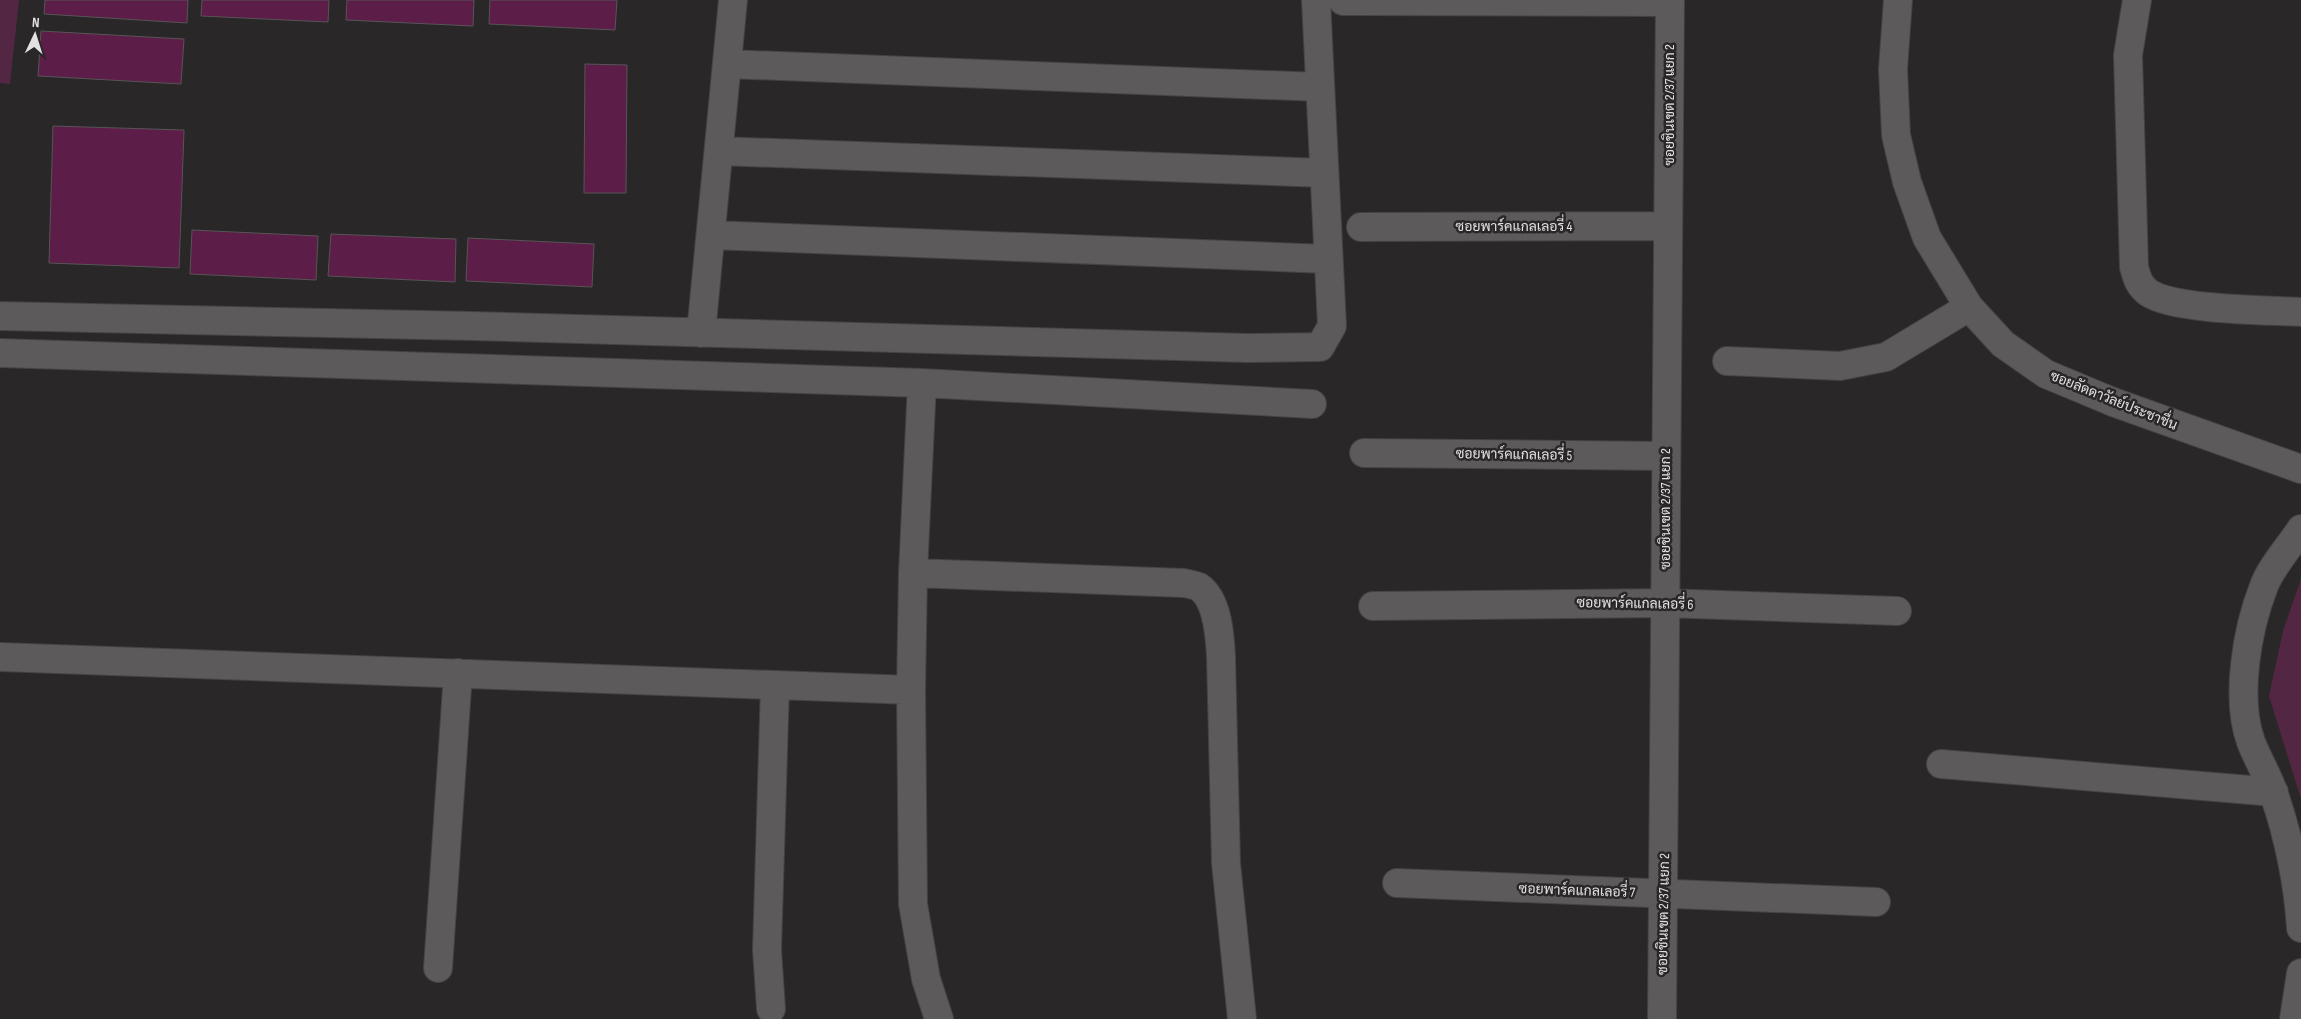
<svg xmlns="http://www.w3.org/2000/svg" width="2301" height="1019" viewBox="0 0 2301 1019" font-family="'Sofia Sans Condensed',Sarabun,sans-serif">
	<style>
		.green { fill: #532743 }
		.building { fill: #5c1d48; stroke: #575556 }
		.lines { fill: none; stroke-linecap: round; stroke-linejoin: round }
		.minor-casing { stroke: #454244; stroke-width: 30 }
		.minor { stroke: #5c5a5b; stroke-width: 28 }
		.labels { text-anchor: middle; stroke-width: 5; stroke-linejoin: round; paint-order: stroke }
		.street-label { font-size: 14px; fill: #e3e1e2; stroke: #2a2729 }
	</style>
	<rect width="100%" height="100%" fill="#2a2729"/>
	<path class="green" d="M0 0H19L10 84 0 83Z
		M2301 579V799L2269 696 2283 631Z"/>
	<path class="building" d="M45 0H188L187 23 44 14Z
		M202 0H329L328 22 201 16Z
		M347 0H474L473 26 346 20Z
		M490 0H617L615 30 489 24Z
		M41 31 184 39 181 84 38 76Z
		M585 64 627 65 626 193H584Z
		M53 126 184 130 179 268 49 263Z
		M192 230 318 236 316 280 190 274Z
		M331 234 456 239 455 282 328 276Z
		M468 238 594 244 592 287 466 281Z"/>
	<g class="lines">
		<defs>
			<path id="minor" d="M1898 0 1893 69 1896 135 1907 182 1927 238 1969 307 2003 344 2046 374 2113 402 2301 469
				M2137 0 2128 55 2134 267C2137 278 2139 286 2149 293 2175 310 2266 310 2301 312
				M1343 1 1670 2
				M727 64 1320 87
				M719 151 1324 173
				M1361 227 1668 226
				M711 235 1328 259
				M0 316 472 326 1247 348 1320 347 1332 326 1316 0
				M701 333 733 0
				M0 353 922 383 1312 404
				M1727 361 1840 366 1886 357 1969 307
				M922 383 913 573 911 690 913 904 926 979 939 1019
				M1364 453 1665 456
				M2301 529C2290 546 2271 567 2264 586 2247 629 2235 698 2251 742 2258 760 2268 776 2274 794 2289 838 2298 882 2301 928
				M913 573 1184 583C1188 584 1196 585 1199 587 1218 600 1220 637 1221 657L1226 863 1242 1019
				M1373 606 1664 603 1897 611
				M0 657 911 690
				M1941 764 2274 792
				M1397 883 1876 902
				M438 968 458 673
				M771 1009 767 950 775 685
				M1662 1019 1670 0
				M2294 1019 2301 973"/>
		</defs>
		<use href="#minor" class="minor-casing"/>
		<use href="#minor" class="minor"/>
	</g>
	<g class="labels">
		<g class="street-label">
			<text transform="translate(1669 105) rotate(-90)" y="5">ซอยชินเขต 2/37 แยก 2</text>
			<text x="1514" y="231">ซอยพาร์คแกลเลอรี่ 4</text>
			<text transform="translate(2114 400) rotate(22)" y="5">ซอยลัดดาวัลย์ประชาชื่น</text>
			<text transform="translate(1514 454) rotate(1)" y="5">ซอยพาร์คแกลเลอรี่ 5</text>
			<text transform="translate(1665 509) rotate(-90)" y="5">ซอยชินเขต 2/37 แยก 2</text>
			<text transform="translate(1635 603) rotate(1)" y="5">ซอยพาร์คแกลเลอรี่ 6</text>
			<text transform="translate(1577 890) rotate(2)" y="5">ซอยพาร์คแกลเลอรี่ 7</text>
			<text transform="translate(1663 914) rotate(-89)" y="5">ซอยชินเขต 2/37 แยก 2</text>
		</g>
	</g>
	<g transform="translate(35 35) rotate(4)" stroke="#2a2729" stroke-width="4" paint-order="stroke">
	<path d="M0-4L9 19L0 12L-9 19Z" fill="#e3e1e2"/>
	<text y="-8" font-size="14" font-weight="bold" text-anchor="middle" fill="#e3e1e2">N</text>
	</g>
</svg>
